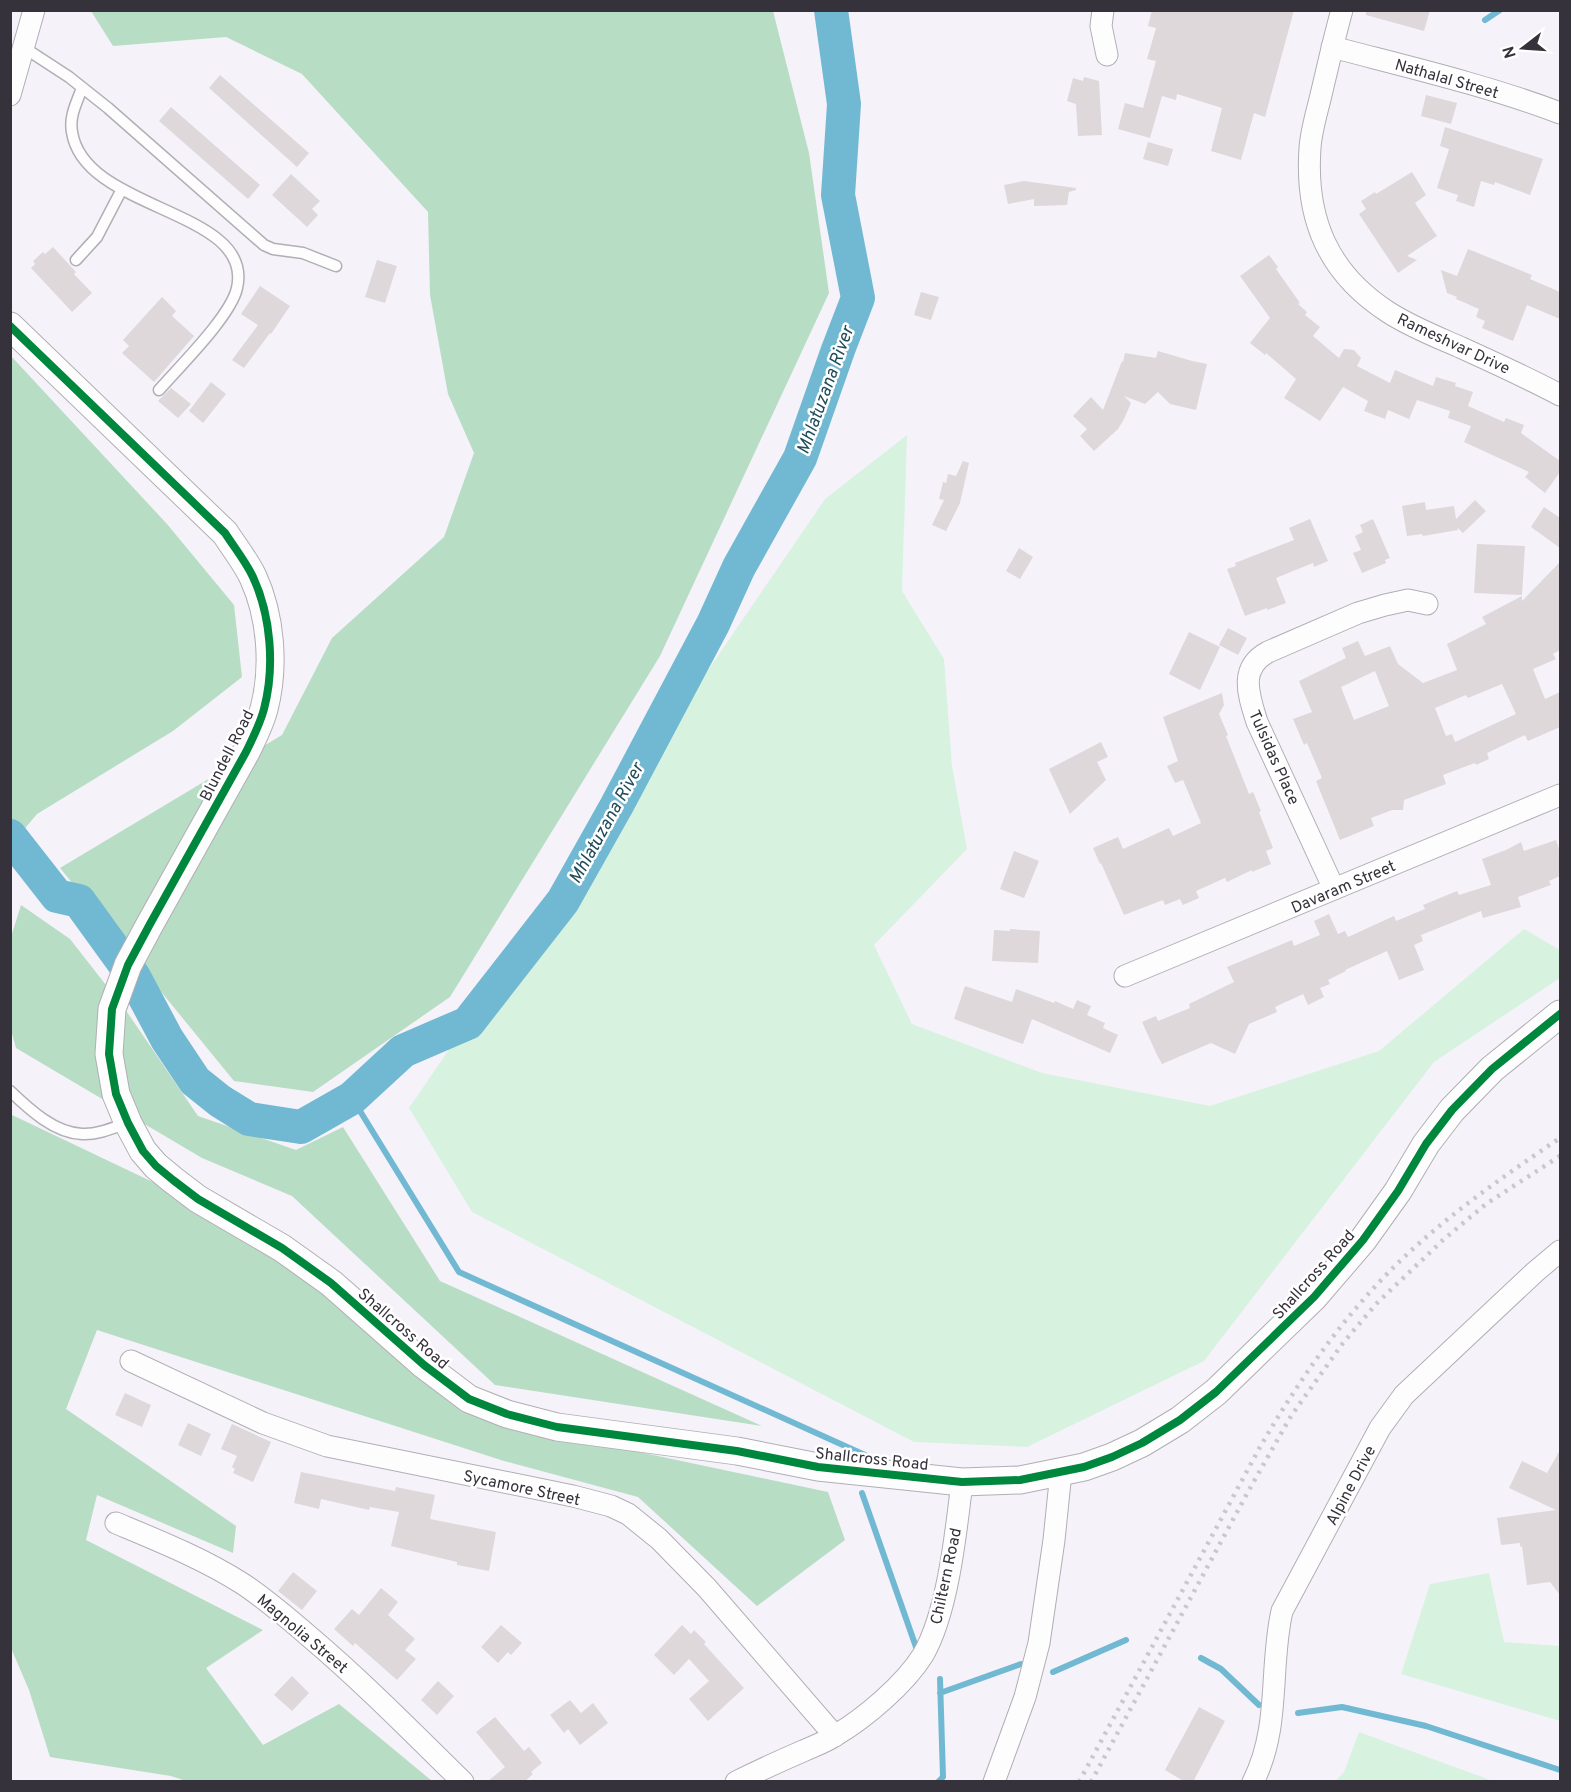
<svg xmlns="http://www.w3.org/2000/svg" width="1571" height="1792" viewBox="0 0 1571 1792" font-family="Overpass,sans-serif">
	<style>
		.green { fill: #d7f3e0 }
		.forest { fill: #b7ddc4 }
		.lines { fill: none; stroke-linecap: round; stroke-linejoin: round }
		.stream { stroke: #71b9d2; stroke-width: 6 }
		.river { stroke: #71b9d2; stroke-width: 34 }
		.building { fill: #ded8da; fill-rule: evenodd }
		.service-casing { stroke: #b1aeb5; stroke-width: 13 }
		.minor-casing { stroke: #b1aeb5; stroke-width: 23 }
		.tertiary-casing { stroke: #b1aeb5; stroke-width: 29 }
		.service { stroke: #fefdfe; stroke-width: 10 }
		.minor { stroke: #fefdfe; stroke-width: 21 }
		.tertiary { stroke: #fefdfe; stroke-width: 27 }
		.rail { stroke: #cac8cb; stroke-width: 4.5; stroke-dasharray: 3 6; stroke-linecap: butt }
		.cycleway-casing { stroke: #fff; stroke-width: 11 }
		.cycleway { stroke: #00873e; stroke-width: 8 }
		.labels { text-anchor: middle; stroke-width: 5; stroke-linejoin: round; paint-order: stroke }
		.street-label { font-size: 16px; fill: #36323b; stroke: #fff }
		.water-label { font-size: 18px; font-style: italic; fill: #204c5b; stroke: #fff }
	</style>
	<rect width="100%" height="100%" fill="#f6f2fa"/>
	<path class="green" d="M907 435 902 591 944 659 952 766 967 849 874 945 912 1024 1042 1073 1210 1106 1379 1051 1524 929 1560 950V978L1434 1062 1204 1361 1027 1447 914 1442 472 1212 409 1108 825 499Z
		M1489 1573 1504 1642 1560 1646V1721L1401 1674 1430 1584Z
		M1359 1732 1493 1781H1335L1344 1772Z"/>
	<path class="forest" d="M91 11H773L809 153 829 293 660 656 450 997 313 1092 234 1081 60 868 282 735 332 638 444 537 474 453 448 394 430 295 428 212 302 74 226 37 113 46Z
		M11 356 167 524 234 605 242 677 173 731 37 814 11 845Z
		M21 905 70 939 127 1012 198 1116 296 1150 343 1127 440 1281 762 1426 495 1385 292 1196 202 1158 16 1048 11 1030V937Z
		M10 1114 159 1185 341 1297 478 1418 828 1492 845 1540 757 1606 638 1497 504 1461 97 1330 66 1409 236 1526 233 1553 97 1495 86 1540 263 1630 206 1668 263 1745 339 1704 432 1781H186L171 1776 50 1757 29 1690 11 1648Z"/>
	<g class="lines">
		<path class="stream" d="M1485 20 1500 10
			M352 1098 459 1272 865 1455
			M862 1493 916 1647
			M1201 1658 1221 1669 1259 1705
			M1053 1672 1126 1640
			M940 1693 1021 1664
			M1298 1713 1342 1707 1426 1726 1560 1770
			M938 1782 943 1777 940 1679"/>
		<path class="river" d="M10 836 57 896 79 901 134 977 167 1039 195 1081 220 1101 249 1119 301 1127 352 1098 403 1051 468 1023 563 901 617 805 713 624 739 567 800 458 838 350 858 298 838 195 844 104 831 10"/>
	</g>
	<path class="building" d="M1152 10H1294L1265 117 1254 113 1241 160 1211 151 1222 108 1177 94 1176 100 1162 96 1150 138 1118 129 1125 103 1143 108 1156 61 1147 59 1156 28 1148 26Z
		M1366 10H1430L1424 31 1366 15Z
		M220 75 309 153 297 167 209 88Z
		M1084 77 1099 81 1102 135 1078 136 1076 104 1067 101 1073 78 1083 81Z
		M1426 95 1457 103 1451 124 1421 116Z
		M171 107 260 185 248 199 159 121Z
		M1445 127 1543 159 1530 195 1495 182 1494 185 1481 181 1474 207 1456 201 1458 195 1437 188 1449 149 1440 146Z
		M1148 142 1173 149 1168 166 1143 159Z
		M1412 172 1426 195 1415 203 1437 236 1407 256 1417 260 1398 273 1359 214 1366 209 1361 201 1375 192 1376 194Z
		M291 174 320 201 312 209 318 215 307 227 272 195Z
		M1024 181 1076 188V190L1069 192 1067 205 1034 206V199L1008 204 1004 185Z
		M53 247 76 272 74 274 92 293 72 312 31 268 35 264 33 261 43 252 45 254Z
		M1468 249 1532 275 1530 279 1560 292V319L1527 305 1513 341 1482 328 1485 321 1476 317 1479 309 1456 299 1457 297 1447 293 1441 270 1457 276Z
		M1269 255 1278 267 1276 269 1300 303 1298 304 1307 312 1305 315 1320 327 1313 336 1339 358 1344 349 1354 350 1361 358 1357 366 1390 383 1395 370 1433 386 1436 377 1456 383 1455 386 1473 392 1468 406 1504 422 1506 418 1524 425 1521 433 1560 461V472L1545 493 1525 477 1529 472 1464 442 1471 426 1448 418 1450 411 1417 400 1409 419 1388 410 1385 419 1364 411 1368 401 1343 387 1320 421 1284 398 1296 379 1266 353 1265 355 1250 343 1270 318 1240 276Z
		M377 260 397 266 385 303 365 297Z
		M260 286 290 306 271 334 270 333 244 368 232 360 258 325 241 314Z
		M921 292 939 297 931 320 914 315Z
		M162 297 176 311 172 316 194 336 154 382 122 353 129 346 123 340Z
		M1158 351 1192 361 1207 364 1196 410 1170 404 1158 392 1145 404 1124 396 1131 403 1124 419 1118 429 1094 451 1080 436 1087 429 1073 416 1091 397 1103 410 1122 361 1123 362 1125 353 1156 358Z
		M211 382 226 394 203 423 189 411Z
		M171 388 191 404 178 418 158 401Z
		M963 461 969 463 960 503 946 531 932 525 944 500 939 499 943 482 946 483 948 474 956 476Z
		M1475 500 1486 511 1463 533 1457 527 1458 530 1423 536 1422 534 1407 536 1402 506 1425 502 1426 510 1454 506 1456 519Z
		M1544 507 1560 518V548L1531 527Z
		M1310 519 1328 561 1314 567 1313 563 1276 578 1286 603 1267 610V608L1245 616 1227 569 1236 566 1235 563 1294 540 1289 528Z
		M1373 519 1390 558 1385 560 1386 563 1362 573 1353 553 1361 550 1355 536 1363 532 1360 525Z
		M1477 544 1525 546 1522 595 1474 593Z
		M1019 548 1033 557 1020 579 1006 571Z
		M1560 562V650L1553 654 1556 659 1533 669 1545 699 1560 692V727L1528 741 1525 735 1487 753 1489 759 1476 765 1475 763 1443 775 1446 784 1404 800 1403 810H1392L1371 818 1374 826 1340 840 1316 781 1322 778 1307 743 1304 745 1293 719 1312 712 1299 681 1346 658 1342 648 1358 641 1365 656 1390 646 1398 664 1423 683 1457 670 1447 644 1486 624 1482 617 1522 596V601ZM1375 671 1389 706 1354 720 1341 687ZM1502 684 1516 714 1455 742 1452 734 1446 736 1435 708 1466 695 1468 698Z
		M1228 628 1247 638 1238 655 1219 645Z
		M1189 632 1220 647 1200 690 1169 674Z
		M1222 693 1224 705 1219 714 1228 735 1226 736 1249 794 1253 792 1261 811 1259 812 1273 848 1266 851 1271 864 1252 872V870L1227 882 1225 878 1196 891 1199 898 1183 905 1180 899 1165 905 1163 900 1124 915 1101 863 1100 864 1093 848 1118 837 1123 849 1169 828 1173 836 1201 823 1183 780 1175 783 1167 766 1178 761 1163 717Z
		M1101 742 1108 757 1097 762 1106 780 1070 814 1049 769Z
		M1556 840 1560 852V876L1549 881 1551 885 1518 897 1521 907 1483 918 1481 911 1421 935 1423 941 1414 945 1424 970 1399 980 1387 951 1345 970 1346 971 1328 980 1330 984 1320 988 1324 997 1308 1005 1303 994 1275 1007 1277 1012 1249 1024 1235 1054 1211 1043 1162 1064 1157 1055 1142 1022 1156 1016 1158 1021 1190 1008 1189 1004 1234 982 1227 967 1292 940 1294 946 1320 935 1314 921 1329 914 1338 934 1345 931 1348 937 1394 916 1396 921 1425 909 1423 905 1457 891 1459 895 1491 885 1482 859 1506 850 1521 842 1524 851Z
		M1014 851 1039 861 1024 898 1000 889Z
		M1010 929 1040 931 1038 963 992 961 994 930 1010 931Z
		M965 986 1012 1002 1016 989 1054 1003 1055 1001 1073 1009 1077 1000 1091 1006 1087 1015 1105 1023 1103 1028 1118 1035 1110 1053 1032 1019 1023 1044 954 1019Z
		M125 1393 151 1405 142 1427 115 1415Z
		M188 1423 211 1434 201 1456 178 1445Z
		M232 1424 271 1442 253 1482 233 1473 235 1469 232 1467 237 1456 221 1449Z
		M1560 1450V1595L1550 1582 1527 1585 1522 1546 1520 1547V1543L1501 1545 1497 1518 1556 1510 1509 1488 1522 1461 1547 1473Z
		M301 1472 395 1491 396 1487 435 1495 430 1519 496 1532 489 1571 457 1565V1562L391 1546 399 1512 370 1507 369 1510 321 1499 319 1509 294 1503Z
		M293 1572 317 1591 302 1610 278 1591Z
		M381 1588 398 1602 388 1615 415 1639 405 1650 416 1659 397 1680 355 1643 353 1646 334 1629 352 1609 359 1615Z
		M501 1625 522 1643 511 1655 508 1652 498 1663 481 1647Z
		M682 1625 691 1634 694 1630 706 1642 704 1644 744 1688 708 1721 689 1699 709 1681 689 1659 674 1675 654 1655Z
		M292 1676 309 1693 292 1711 274 1695Z
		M438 1681 454 1696 437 1715 421 1700Z
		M570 1700 581 1713 593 1703 608 1723 580 1745 568 1729 564 1733 550 1715Z
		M1199 1707 1225 1721 1193 1782H1185L1165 1770Z
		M495 1717 524 1751 529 1747 542 1763 531 1772 533 1774 524 1782H487L505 1767 476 1732Z"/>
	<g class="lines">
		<defs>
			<path id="service" d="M23 47 69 77 108 108 264 245 273 249 303 253 336 266
				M82 88C77 102 69 116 72 132 84 212 255 209 237 288 231 316 179 367 159 390
				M76 260 97 237 122 189
				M10 1091C29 1109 54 1133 82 1134 97 1135 113 1128 127 1123"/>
			<path id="minor" d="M1103 10 1101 26 1107 55
				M1342 10C1334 38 1328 66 1321 95 1317 112 1311 131 1310 148 1305 219 1328 273 1388 312 1411 327 1437 337 1462 348 1495 363 1528 378 1560 395
				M1332 47C1408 67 1486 85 1560 113
				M10 95 34 10
				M1334 889 1257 722C1249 696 1238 668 1268 652L1358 613 1385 605 1408 600 1427 604
				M1125 976 1560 795
				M131 1361 263 1423 327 1446 573 1496 611 1506 628 1514 659 1539 707 1588 835 1736
				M116 1523C159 1541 204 1559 243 1584 267 1600 289 1619 311 1638 364 1683 413 1733 463 1782
				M736 1782C758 1771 780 1761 803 1751 814 1746 826 1742 836 1735 865 1718 905 1684 923 1655 948 1612 956 1532 962 1482
				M994 1782 1025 1697 1039 1643 1054 1540 1061 1472
				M1253 1782C1281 1727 1269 1668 1282 1611L1380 1428 1404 1395 1535 1272 1560 1251"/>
			<path id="tertiary" d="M10 326 225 533C234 547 246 562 253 577 271 616 275 667 264 709 260 724 253 738 246 752L150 924 128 965 112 1009 109 1054 116 1094 128 1123 143 1151 156 1166 173 1180 198 1199 282 1248 331 1283 424 1365 469 1399 507 1414 557 1427 737 1451 818 1467 962 1482 1020 1480 1084 1467 1112 1457 1142 1443 1180 1420 1216 1392 1314 1297 1363 1240 1398 1191 1426 1144 1452 1110 1492 1069 1560 1014"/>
		</defs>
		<use href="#service" class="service-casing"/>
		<use href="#minor" class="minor-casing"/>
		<use href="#tertiary" class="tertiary-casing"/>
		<use href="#service" class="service"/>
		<use href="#minor" class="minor"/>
		<use href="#tertiary" class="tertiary"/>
		<path class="rail" d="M1079 1782 1260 1447C1299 1380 1344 1315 1400 1261 1449 1214 1504 1176 1560 1138
			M1091 1782 1249 1490 1291 1416 1343 1343 1376 1304 1443 1240 1486 1204 1560 1156"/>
		<defs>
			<path id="cycleway" d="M10 326 225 533C234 547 246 562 253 577 271 616 275 667 264 709 260 724 253 738 246 752L150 924 128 965 112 1009 109 1054 116 1094 128 1123 143 1151 156 1166 173 1180 198 1199 282 1248 331 1283 424 1365 469 1399 507 1414 557 1427 737 1451 818 1467 962 1482 1020 1480 1084 1467 1112 1457 1142 1443 1180 1420 1216 1392 1314 1297 1363 1240 1398 1191 1426 1144 1452 1110 1492 1069 1560 1014"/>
		</defs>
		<use href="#cycleway" class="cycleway-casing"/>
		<use href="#cycleway" class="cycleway"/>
	</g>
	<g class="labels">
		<g class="street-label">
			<text transform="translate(1447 78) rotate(16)" y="6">Nathalal Street</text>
			<text transform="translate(1454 343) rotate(25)" y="6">Rameshvar Drive</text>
			<text transform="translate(226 755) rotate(-63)" y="6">Blundell Road</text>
			<text transform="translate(1275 757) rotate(66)" y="6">Tulsidas Place</text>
			<text transform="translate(1343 886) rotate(-23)" y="6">Davaram Street</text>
			<text transform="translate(1313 1274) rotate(-48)" y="6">Shallcross Road</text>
			<text transform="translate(404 1328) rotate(41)" y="6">Shallcross Road</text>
			<text transform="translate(872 1458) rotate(6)" y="6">Shallcross Road</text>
			<text transform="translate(1350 1485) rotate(-62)" y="6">Alpine Drive</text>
			<text transform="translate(522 1487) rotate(12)" y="6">Sycamore Street</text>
			<text transform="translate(945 1576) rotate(-78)" y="6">Chiltern Road</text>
			<text transform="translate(303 1633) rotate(40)" y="6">Magnolia Street</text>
		</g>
		<g class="water-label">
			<text transform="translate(825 390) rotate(-70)" y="6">Mhlatuzana River</text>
			<text transform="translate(606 823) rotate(-61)" y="6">Mhlatuzana River</text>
		</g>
	</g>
	<rect width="1571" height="1792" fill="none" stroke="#36323b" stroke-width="24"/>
	<g transform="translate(1523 48) rotate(253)" stroke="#ffffff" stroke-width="4.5" paint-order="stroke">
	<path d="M0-4.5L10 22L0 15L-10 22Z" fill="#36323b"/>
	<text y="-9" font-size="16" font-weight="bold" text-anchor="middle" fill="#36323b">N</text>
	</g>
</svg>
